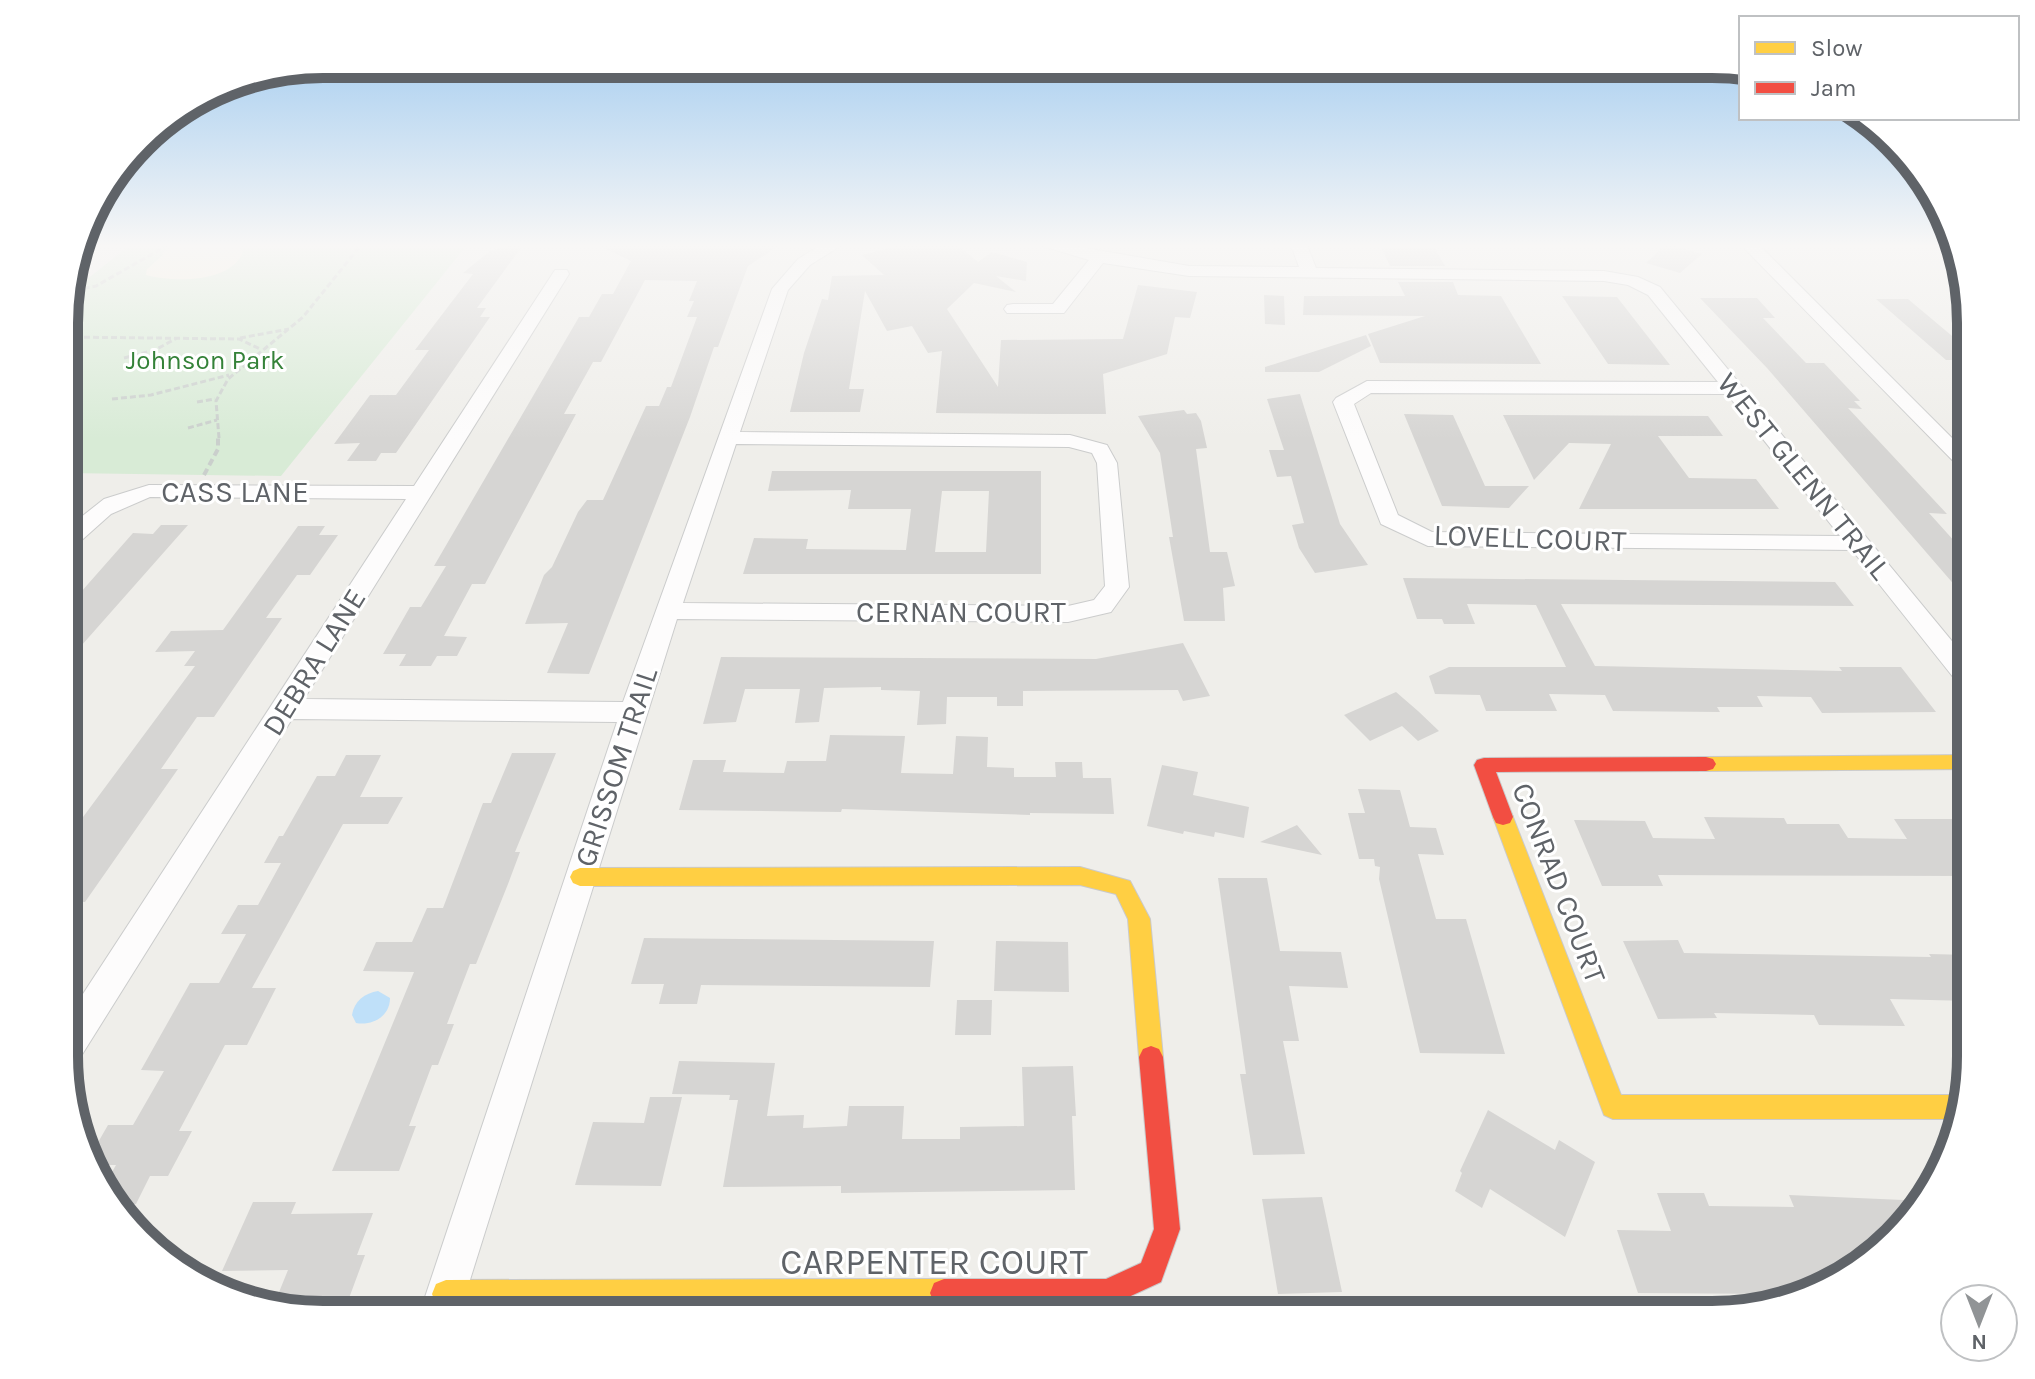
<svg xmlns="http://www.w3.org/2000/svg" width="2035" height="1379" viewBox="0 0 2035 1379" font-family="Karla,sans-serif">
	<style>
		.green { fill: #d8ebd6 }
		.sand { fill: #f6f1e1 }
		.water { fill: #bfe0f9 }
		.building { fill: #d6d5d3; fill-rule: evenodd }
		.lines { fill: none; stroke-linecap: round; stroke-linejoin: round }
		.street-casing { stroke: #cbcccc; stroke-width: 2 }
		.slow-casing { stroke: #cacacb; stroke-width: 2 }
		.jam-casing { stroke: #cacacb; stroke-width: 2 }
		.path-far1 { stroke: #cacfcc; stroke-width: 3; stroke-dasharray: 6 3; stroke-linecap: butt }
		.path { stroke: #cacfcc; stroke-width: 4; stroke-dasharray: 7 4; stroke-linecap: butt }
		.street { fill: #fdfcfc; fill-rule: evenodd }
		.slow { fill: #ffcf43; fill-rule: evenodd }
		.jam { fill: #f24e42; fill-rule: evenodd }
		.labels { text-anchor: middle; stroke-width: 6; stroke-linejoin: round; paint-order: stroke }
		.far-park-label { font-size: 26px; fill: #348238; stroke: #fff }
		.street-label { font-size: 30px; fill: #5f6368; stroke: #fff }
		.near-street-label { font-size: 36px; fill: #5f6368; stroke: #fff }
		.rim { fill: none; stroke: #5f6368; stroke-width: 10 }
	</style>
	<rect width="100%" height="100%" fill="#efeeea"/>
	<path class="green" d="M130 245H467L281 476 66 473V296Z"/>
	<path class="sand" d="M176 245H237L243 252C230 284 173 282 146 275L147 269 164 254 161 253Z"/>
	<path class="water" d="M378 991 390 998C390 1016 373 1026 356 1023L352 1015C354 1001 365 993 378 991Z"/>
	<path class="building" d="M511 245H523L477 308H486L480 317H490L396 453H381L376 461H347L360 443 334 444 370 395H396L429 350H415L473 274 463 273 490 251Z
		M598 245H780L748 266 718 347H714L690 417 589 674 547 673 568 623 525 624 544 575 552 567 578 512 587 500H603L646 406H659L667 387H671L697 317H687L694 301H689L697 281 645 280 601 362H593L564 414H576L485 584H472L444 636 467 637 457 656H437L431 666H399L406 654H383L410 607H421L446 566H434L579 317H589L602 294H613L631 261Z
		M901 245H957L978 262 992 252 1027 262 1026 281 996 276 1016 292 974 283 947 309 998 387 1001 340 1123 339 1138 285 1197 292 1190 318 1175 317 1167 354 1103 374 1106 414H1048L936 413 942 351 928 353 912 326 887 331 865 291 849 389H864L860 412H790L804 353 822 299 828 300 832 276 884 275 862 255Z
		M1665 245H1672L1702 254 1680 273 1646 263Z
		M1381 247H1434L1445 266H1390Z
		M1398 282H1453L1458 295 1501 296 1541 364 1380 363 1368 334 1425 316 1303 315 1304 296H1405Z
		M1264 295 1284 296 1285 325 1265 324Z
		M1562 296 1617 297 1670 365 1608 364Z
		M1700 298H1757L1775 318H1763L1806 363H1824L1860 401H1854L1862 409 1848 408 1947 514 1929 513 1965 553H1970V603L1767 368Z
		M1876 299H1908L1970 351V360H1946Z
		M1366 335 1371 346 1319 372H1265V367Z
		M1300 394 1340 524 1368 565 1315 573 1299 548 1292 525 1304 523 1291 476 1277 477 1269 450H1284L1267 399Z
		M1184 410 1187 414 1196 413 1201 421 1207 448 1196 449 1210 552H1227L1235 586 1223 588 1225 621H1184L1169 537H1173L1160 453 1138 416Z
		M1404 414 1453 415 1485 486H1529L1509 508 1442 506Z
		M1503 415 1708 416 1723 436H1658L1689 478 1756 479 1779 509H1579L1611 444 1569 443 1534 480Z
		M772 471H1041V574H743L754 538 808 539 806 549 906 550 911 509H848L851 490 768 491ZM942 491H989L986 552H935Z
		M161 525H188L66 663V609L133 533 153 534Z
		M298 526H325L319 535H338L310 575H297L266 618H282L214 717H197L161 769H178L85 902 66 901V840L195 666H184L195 651 155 652 171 631 223 630Z
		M1403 578 1835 582 1854 606 1561 604 1595 666 1842 671 1839 667H1901L1936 712 1822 713 1811 697 1757 696 1763 707H1717L1720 712 1613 711 1605 695 1549 694 1557 711H1486L1480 695 1435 694 1429 676 1449 667H1566L1536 605 1467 604 1475 624H1444L1442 619H1417Z
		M1183 643 1210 696 1183 701 1178 690 1023 691V706H997V697H947L946 724 917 725 920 691 881 690V687L824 688 819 722 795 723 800 689H745L736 722 703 724 721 657 1096 659Z
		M1396 692 1418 711 1439 731 1418 741 1402 726 1370 741 1344 715Z
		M830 735 905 736 901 773 953 774 956 736 988 737 987 767 1014 768V777H1056L1055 762H1082L1083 778H1111L1114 814 1030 813V815L842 809 841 812 679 810 693 760H726L723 772 784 773 787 761H826Z
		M512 753H556L515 852H520L508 884 476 964H470L447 1024H454L438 1065H432L409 1126H416L399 1171H332L414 972 363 971 376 942H412L427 908H443L483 803H491Z
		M346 755H381L360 797H403L388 824H343L252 988H276L247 1045H225L179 1131H192L168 1176H150L136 1204H116L102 1190 116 1165H92L89 1158 108 1125H133L164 1071 141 1070 172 1015 190 983H219L246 934H221L238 905H258L281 863H264L279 836H283L317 776H335Z
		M1162 765 1198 772 1193 795 1249 807 1244 838 1215 832 1214 837 1184 831 1183 834 1147 826Z
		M1358 789 1400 790 1410 827 1436 828 1444 855 1418 854 1436 919H1466L1505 1054 1420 1053 1379 879 1380 867 1375 866 1374 859H1359L1348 813H1365Z
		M1704 817 1784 818 1787 824H1839L1848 838 1907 839 1894 819H1970V876L1658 875 1663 886H1602L1574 820 1645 821 1653 838 1715 839Z
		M1297 825 1322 855 1260 842Z
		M1218 878H1267L1280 951 1341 952 1348 988 1289 986 1299 1041H1283L1305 1154 1253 1155 1240 1074H1246Z
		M644 938 934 941 930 987 701 985 697 1004H659L664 984H631Z
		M1678 940 1684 953 1931 957 1929 954 1970 955V1001L1890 999 1905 1026 1819 1025 1814 1015 1714 1013 1717 1018 1658 1019 1623 941Z
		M996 941 1068 942 1069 992 994 991Z
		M957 1000H992L991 1035H955Z
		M679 1061 775 1063 767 1116 804 1115 803 1128 847 1126 849 1106H904L902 1139H960V1127L1024 1126 1022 1067 1073 1066 1076 1116H1072L1075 1190 841 1193V1186L723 1187 738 1100H729L730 1095 672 1094Z
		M650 1097H682L661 1186 575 1185 593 1122 644 1123Z
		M1488 1110 1555 1150 1559 1140 1595 1162 1565 1237 1490 1189 1482 1208 1455 1191 1462 1173 1460 1171Z
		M1657 1193H1704L1709 1206 1794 1207 1789 1195 1926 1201 1841 1281 1795 1294 1638 1293 1617 1230 1671 1231Z
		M1322 1197 1342 1292 1278 1294 1262 1199Z
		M253 1202H296L291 1214 373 1213 357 1255H365L345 1309 273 1307 288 1270 222 1271Z"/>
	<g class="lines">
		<defs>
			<path id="street" d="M821 245H842L810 265 788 290 740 432 1070 435 1107 445 1117 463 1129 587 1111 612 1068 622 677 619 459 1315H419L617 722 292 719 78 1061 66 1066V1020L406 499 150 497 111 514 74 547 66 549V529L104 499 149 485 414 486 555 270H567L569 274 304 699 623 702 772 289 798 259ZM736 444 1069 447 1092 453 1097 463 1105 586 1094 600 1068 606 683 603Z
				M1039 245H1068L1189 266 1299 267 1291 245H1307L1316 268 1604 271 1638 277 1660 287 1970 663V689L1961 687 1852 550 1428 546 1381 524 1333 402 1336 398 1367 381 1718 382 1648 295 1628 285 1604 281 1189 276 1103 263 1064 313H1007L1004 309 1007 305 1013 304H1053L1089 260ZM1371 393 1727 394 1840 536 1432 532 1398 515 1354 404Z
				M1741 245H1759L1970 456V473L1963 471Z"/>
			<path id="slow" d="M1970 755V769L1706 771 1699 769 1696 764 1699 759 1706 757Z
				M1503 809 1510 811 1513 817 1621 1095H1959L1962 1096 1955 1119H1613L1604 1115 1493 817 1496 811Z
				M1080 867 1130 881 1150 919 1163 1057 1159 1065 1151 1068 1143 1065 1139 1057 1128 919 1116 894 1080 885 580 886 573 883 570 877 573 871 580 868Z
				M944 1279 954 1283 958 1293 954 1303 944 1307 446 1308 436 1304 432 1294 436 1284 446 1280Z"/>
			<path id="jam" d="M1706 757 1713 759 1716 764 1713 769 1706 771 1496 772 1513 817 1510 823 1503 825 1496 823 1493 817 1474 765 1477 760 1484 758Z
				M1151 1046 1159 1049 1163 1057 1180 1229 1161 1282 1107 1307H944L934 1303 930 1293 934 1283 944 1279H1106L1141 1263 1154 1229 1139 1057 1143 1049Z"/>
		</defs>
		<use href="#street" class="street-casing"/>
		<use href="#slow" class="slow-casing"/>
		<use href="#jam" class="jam-casing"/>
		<path class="path-far1" d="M66 292 96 286 168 245
			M66 337 239 339 260 349
			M240 338 289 329
			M124 358 155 350 177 338
			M112 399 151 395 229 375
			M197 402 215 399
			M188 428 217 420
			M219 438 216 401 228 379 303 317 361 245"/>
		<path class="path" d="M204 475 218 449V436"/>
		<use href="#street" class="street"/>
		<use href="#slow" class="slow"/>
		<use href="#jam" class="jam"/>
	</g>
	<linearGradient id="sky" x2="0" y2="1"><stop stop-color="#97c6ef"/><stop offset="0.56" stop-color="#f8f7f6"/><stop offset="1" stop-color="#f8f7f6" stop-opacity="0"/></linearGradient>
	<rect width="2035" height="439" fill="url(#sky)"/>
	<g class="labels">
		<g class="far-park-label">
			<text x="205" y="369">Johnson Park</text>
		</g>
		<g class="street-label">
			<text transform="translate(1804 476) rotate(51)" y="10">WEST GLENN TRAIL</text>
			<text x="235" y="502">CASS LANE</text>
			<text transform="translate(1530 538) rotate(2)" y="10">LOVELL COURT</text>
			<text x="961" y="622">CERNAN COURT</text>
			<text transform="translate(314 662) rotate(-58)" y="10">DEBRA LANE</text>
			<text transform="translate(616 767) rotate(-72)" y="10">GRISSOM TRAIL</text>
			<text transform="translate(1559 883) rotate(69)" y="10">CONRAD COURT</text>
		</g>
		<g class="near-street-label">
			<text x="934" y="1274">CARPENTER COURT</text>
		</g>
	</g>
	<path d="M0 0H2035V1379H0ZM323 78H1712A245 245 0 0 1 1957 323V1056A245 245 0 0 1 1712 1301H323A245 245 0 0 1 78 1056V323A245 245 0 0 1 323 78Z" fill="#fff" fill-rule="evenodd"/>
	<path class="rim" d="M323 78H1712A245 245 0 0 1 1957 323V1056A245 245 0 0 1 1712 1301H323A245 245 0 0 1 78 1056V323A245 245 0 0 1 323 78Z"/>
	<rect x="1739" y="16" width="280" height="104" fill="#ffffff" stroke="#bfc1c3" stroke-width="2"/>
	<rect x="1755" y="42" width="40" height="12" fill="#ffcf43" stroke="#bfc1c3" stroke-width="2"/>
	<text x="1811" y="56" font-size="24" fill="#5f6368">Slow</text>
	<rect x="1755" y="82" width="40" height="12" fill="#f24e42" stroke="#bfc1c3" stroke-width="2"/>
	<text x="1811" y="96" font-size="24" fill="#5f6368">Jam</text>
	<g transform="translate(1979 1323) rotate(180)"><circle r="38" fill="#ffffff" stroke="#bfc1c3" stroke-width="2"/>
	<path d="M0-6L14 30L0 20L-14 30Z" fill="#919496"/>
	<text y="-12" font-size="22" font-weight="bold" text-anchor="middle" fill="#5f6368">N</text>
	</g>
</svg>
